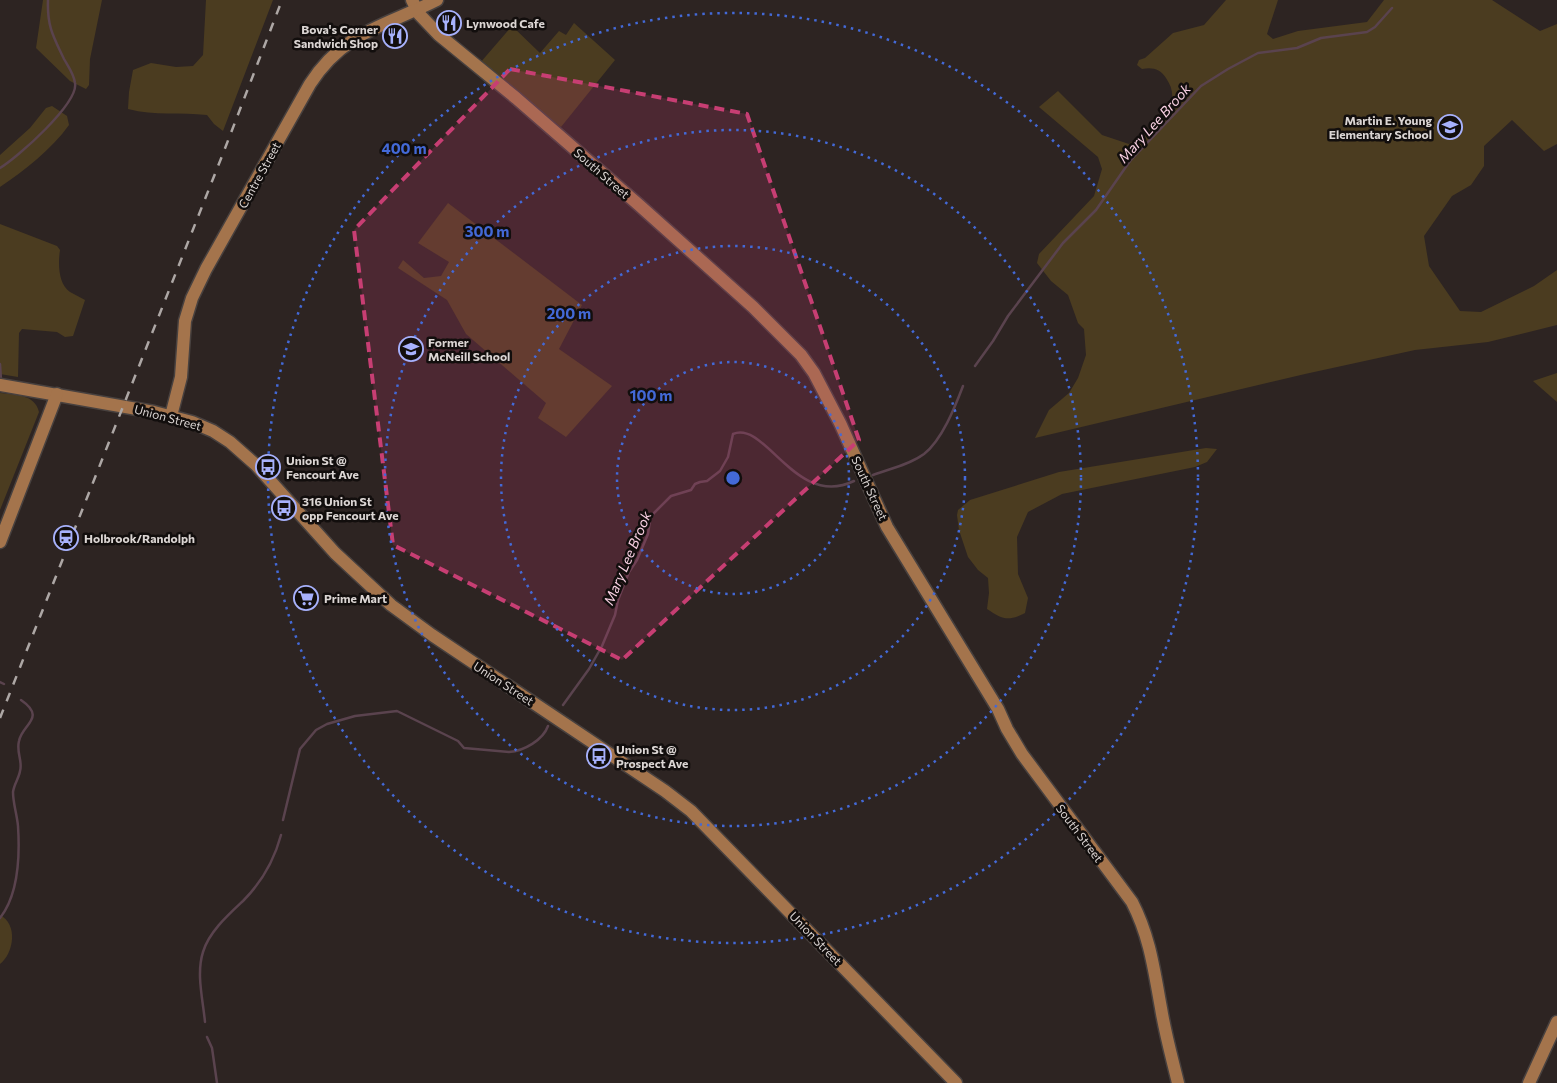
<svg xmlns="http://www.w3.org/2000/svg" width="1557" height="1083" font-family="Commissioner,sans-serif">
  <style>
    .green { fill: #4b3c20 }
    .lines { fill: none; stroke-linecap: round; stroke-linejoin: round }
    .stream { stroke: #5a434e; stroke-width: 2.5 }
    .major-casing { stroke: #48413f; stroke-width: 15 }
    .major { stroke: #a4744c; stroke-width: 12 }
    .rail { stroke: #ada7a5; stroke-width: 2.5; stroke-dasharray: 9 9; stroke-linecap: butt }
    .marked { fill: #c73e73; fill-opacity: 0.2; stroke: #c73e73; stroke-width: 4; stroke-dasharray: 10 6; stroke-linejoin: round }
    .ring { fill: none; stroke: #4369d7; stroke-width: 2.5; stroke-dasharray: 2.5 5 }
    .labels { text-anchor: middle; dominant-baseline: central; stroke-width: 5; stroke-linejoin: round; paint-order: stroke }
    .poi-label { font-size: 12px; font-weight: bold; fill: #dbd5d3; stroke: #120e0d; text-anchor: start }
    .street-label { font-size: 12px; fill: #dbd5d3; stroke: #120e0d }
    .water-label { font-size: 14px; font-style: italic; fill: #f9d0e3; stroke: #120e0d }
    .centre { fill: #4369d7; stroke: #120e0d; stroke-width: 2.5 }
    .ring-label { font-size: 15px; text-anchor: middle; font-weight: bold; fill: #4369d7; stroke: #120e0d; stroke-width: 5; stroke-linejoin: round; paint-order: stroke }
  </style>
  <rect width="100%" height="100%" fill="#2d2422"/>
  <g class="green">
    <polygon points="43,0 102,0 90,59 89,85 86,89 70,81 36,48"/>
    <path d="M206,0H273L223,131L214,124L207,115C181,112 155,116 128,109L129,92L133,70L151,63L176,67L193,66L203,55Z"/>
    <path d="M1226,0H1278L1267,34L1273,39L1298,31L1367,22L1384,0H1492L1540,31L1557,24V144L1544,151L1512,120L1484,146V166L1471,185L1452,196L1424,236L1429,266L1460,311L1481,312L1534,286L1557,270V325L1488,342L1415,350L1305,374L1035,438L1049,410L1069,393L1078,378L1086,355L1084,329L1078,323L1068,295L1051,281L1037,263L1039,254L1094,196L1102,169L1098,157L1039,107L1058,91L1102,135L1129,144C1150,129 1187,108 1166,78C1160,69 1153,67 1142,69L1137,65L1139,60L1145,58L1173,33L1204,25Z"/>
    <polygon points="574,23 615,60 561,127 480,63 512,26 540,53 559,31 566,35"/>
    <path d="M52,106L67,116L69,125C51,150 25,170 0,187V155L30,128L46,108Z"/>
    <polygon points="448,203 582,305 559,349 612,386 566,437 538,418 546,403 466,334 447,300 398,268 403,260 424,278 441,276 449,262 418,243"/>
    <path d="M0,224L57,246L60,250C58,263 58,284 70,292C75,295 80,297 85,300L73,336L65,337L57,332L22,329L19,333L18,377L0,374Z"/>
    <polygon points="1557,373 1557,402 1533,381"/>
    <path d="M0,393C15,395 35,394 39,412L0,510Z"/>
    <path d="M1206,448L1217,449L1207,462L1195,467L1062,494L1028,512L1017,537L1018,574L1028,598L1025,613C1008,622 1002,619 987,609L989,593L988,578L978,570L968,557L959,530L957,515L958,510L970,500L1059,472Z"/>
    <path d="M0,915C18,924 14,953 0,964Z"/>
  </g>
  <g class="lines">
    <g class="stream">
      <path d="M0,168C17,158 79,103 75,83C74,74 68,66 64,59C53,36 47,26 48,0"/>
      <polyline points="0,364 1,380"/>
      <polyline points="975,366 993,341 1008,316 1063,243 1096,210 1130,161 1201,86 1228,69 1258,53 1297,48 1321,38 1367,32 1375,27 1392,8"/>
      <path d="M873,475C889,469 909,465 924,454C942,440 955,407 963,386"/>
      <polyline points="0,682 4,684"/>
      <path d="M563,705L589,669L602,646L615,615L618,600L629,572L637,560L648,534L650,520L654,513L671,496L691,490L695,484L700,482L707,481L720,471L728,457L733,434C766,420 795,509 854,481"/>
      <path d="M283,820L300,749L316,730L327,724L355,716L397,711L458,741L464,748L509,752C524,751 543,740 548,726"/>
      <path d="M0,918C19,894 20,857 18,826C17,815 13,803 13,792C14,784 19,778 20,771C23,761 16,753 19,741C22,724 47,718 21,700"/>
      <path d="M205,1022C203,1000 196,974 203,952C209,932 228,915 243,901C262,882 274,861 281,835"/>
      <polyline points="207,1037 212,1048 217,1083"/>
    </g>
    <defs>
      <g id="major">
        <path d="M412,0L419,14L439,35L516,98L639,205L753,307L801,355L814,373L840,423L887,527L998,709L1007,729L1022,754L1132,902C1150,937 1154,970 1161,1008C1165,1033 1172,1058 1178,1083"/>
        <polyline points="0,385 154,412 192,422 213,431 230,442 256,465 335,553 391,605 432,635 665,791 691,811 956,1083"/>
        <path d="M171,416L181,377L185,321L192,298L206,269L310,84C344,31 386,26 437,0"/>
        <polyline points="0,542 57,394"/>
        <polyline points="1529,1083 1557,1022"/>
      </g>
    </defs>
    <use href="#major" class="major-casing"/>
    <use href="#major" class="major"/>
    <polyline class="rail" points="0,718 224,151 282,0"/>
  </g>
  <path class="marked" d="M510,69L747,114L859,440L622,660L393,545L354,230Z"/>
  <g class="ring">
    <circle cx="733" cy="478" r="116"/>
    <circle cx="733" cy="478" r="232"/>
    <circle cx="733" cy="478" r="348"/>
    <circle cx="733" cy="478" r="465"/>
  </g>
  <defs>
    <symbol id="restaurant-ring" viewBox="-11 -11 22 22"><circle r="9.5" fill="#120e0d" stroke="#a7b1fc" stroke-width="1.5"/><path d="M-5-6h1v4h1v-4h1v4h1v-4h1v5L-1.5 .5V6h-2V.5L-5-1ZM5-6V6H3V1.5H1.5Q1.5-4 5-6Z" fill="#a7b1fc"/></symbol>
    <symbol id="school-ring" viewBox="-11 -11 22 22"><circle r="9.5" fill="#120e0d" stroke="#a7b1fc" stroke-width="1.5"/><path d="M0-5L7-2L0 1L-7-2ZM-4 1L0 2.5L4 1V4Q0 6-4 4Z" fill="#a7b1fc"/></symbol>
    <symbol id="bus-ring" viewBox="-11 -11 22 22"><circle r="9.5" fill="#120e0d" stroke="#a7b1fc" stroke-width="1.5"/><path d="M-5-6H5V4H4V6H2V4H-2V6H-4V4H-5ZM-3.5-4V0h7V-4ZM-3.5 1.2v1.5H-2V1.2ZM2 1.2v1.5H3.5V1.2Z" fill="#a7b1fc"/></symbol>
    <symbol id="station-ring" viewBox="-11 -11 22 22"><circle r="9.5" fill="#120e0d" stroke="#a7b1fc" stroke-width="1.5"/><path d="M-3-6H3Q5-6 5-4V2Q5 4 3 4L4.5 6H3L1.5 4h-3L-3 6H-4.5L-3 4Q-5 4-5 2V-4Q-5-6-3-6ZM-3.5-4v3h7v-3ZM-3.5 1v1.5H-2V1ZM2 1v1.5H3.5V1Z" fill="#a7b1fc"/></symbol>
    <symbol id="supermarket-ring" viewBox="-11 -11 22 22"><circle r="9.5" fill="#120e0d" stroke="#a7b1fc" stroke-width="1.5"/><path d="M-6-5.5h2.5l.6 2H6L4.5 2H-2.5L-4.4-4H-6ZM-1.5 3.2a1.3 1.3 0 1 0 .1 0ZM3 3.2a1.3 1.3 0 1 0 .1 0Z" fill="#a7b1fc"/></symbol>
  </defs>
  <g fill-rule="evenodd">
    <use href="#restaurant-ring" x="435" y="9" width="28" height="28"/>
    <use href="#restaurant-ring" x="381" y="22" width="28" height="28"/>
    <use href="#school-ring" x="1436" y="113" width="28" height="28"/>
    <use href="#school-ring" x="397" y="335" width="28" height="28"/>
    <use href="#bus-ring" x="254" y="453" width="28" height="28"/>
    <use href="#bus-ring" x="270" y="494" width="28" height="28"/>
    <use href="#station-ring" x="52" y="524" width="28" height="28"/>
    <use href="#supermarket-ring" x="292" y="584" width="28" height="28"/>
    <use href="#bus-ring" x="585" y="742" width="28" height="28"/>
  </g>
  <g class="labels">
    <g class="poi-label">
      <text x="466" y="23">Lynwood Cafe</text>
      <text x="378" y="29" text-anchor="end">Bova's Corner<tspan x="378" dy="14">Sandwich Shop</tspan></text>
      <text x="1432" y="120" text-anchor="end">Martin E. Young<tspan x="1432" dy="14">Elementary School</tspan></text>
      <text x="428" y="342">Former<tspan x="428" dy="14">McNeill School</tspan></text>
      <text x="286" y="460">Union St @<tspan x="286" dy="14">Fencourt Ave</tspan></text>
      <text x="302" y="501">316 Union St<tspan x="302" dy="14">opp Fencourt Ave</tspan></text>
      <text x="84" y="538">Holbrook/Randolph</text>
      <text x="324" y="598">Prime Mart</text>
      <text x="616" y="749">Union St @<tspan x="616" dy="14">Prospect Ave</tspan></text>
    </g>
    <g class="street-label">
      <text transform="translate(602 173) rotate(41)">South Street</text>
      <text transform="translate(259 175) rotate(-61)">Centre Street</text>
      <text transform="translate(168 417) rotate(15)">Union Street</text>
      <text transform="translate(870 488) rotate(65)">South Street</text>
      <text transform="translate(504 683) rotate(33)">Union Street</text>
      <text transform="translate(1080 833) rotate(53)">South Street</text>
      <text transform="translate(816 938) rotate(46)">Union Street</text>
    </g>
    <g class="water-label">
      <text transform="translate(1154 123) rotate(-48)">Mary Lee Brook</text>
      <text transform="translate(627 558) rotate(-67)">Mary Lee Brook</text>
    </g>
  </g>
  <circle cx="733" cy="478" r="8" class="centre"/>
  <g class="ring-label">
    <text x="404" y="154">400 m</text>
    <text x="487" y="237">300 m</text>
    <text x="569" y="319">200 m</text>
    <text x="651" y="401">100 m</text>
  </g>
</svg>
